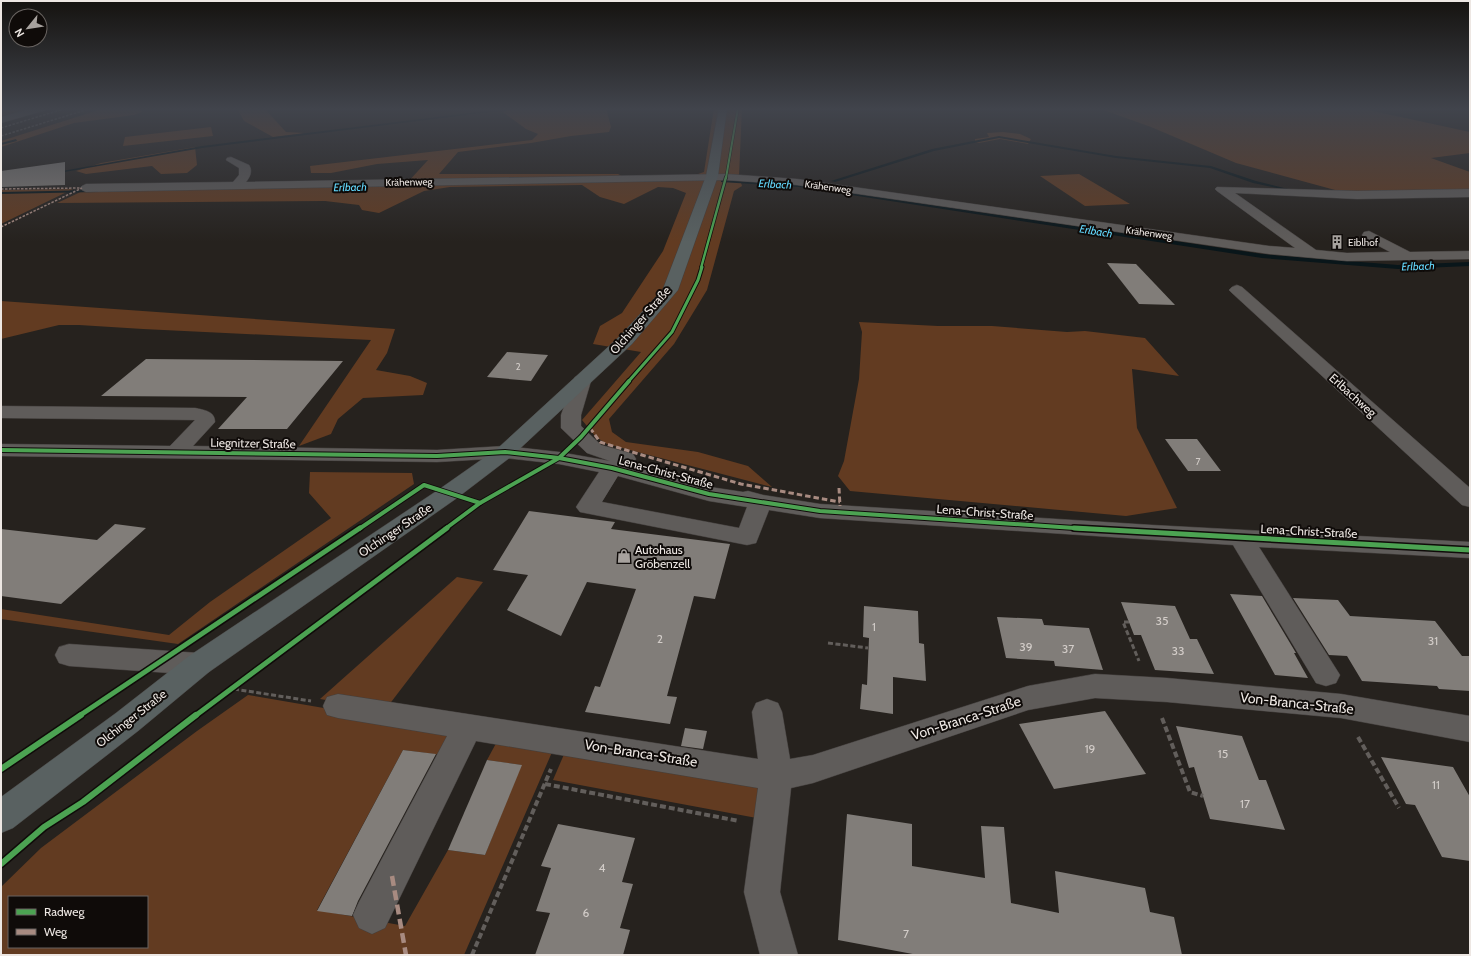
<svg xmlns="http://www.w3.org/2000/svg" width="1471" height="956" font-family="Cabin,sans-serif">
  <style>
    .green { fill: #623b21; fill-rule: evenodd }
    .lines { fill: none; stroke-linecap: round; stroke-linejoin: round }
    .stream { fill: #09161a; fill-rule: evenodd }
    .building { fill: #817d79 }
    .minor-casing { stroke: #433f3d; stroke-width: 1 }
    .major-casing { stroke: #433f3d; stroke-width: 1 }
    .path-far1 { stroke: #625e5b; stroke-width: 3; stroke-dasharray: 5 2.5; stroke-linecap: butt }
    .path { stroke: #625e5b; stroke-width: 4; stroke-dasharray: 6 3; stroke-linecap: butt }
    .minor { fill: #5f5c5a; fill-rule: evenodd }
    .major { fill: #596161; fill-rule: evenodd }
    .rail { stroke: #625e5b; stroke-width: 1.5; stroke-dasharray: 2.5 1.5; stroke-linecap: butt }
    .quiet-far2 { stroke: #a88b81; stroke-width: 1.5; stroke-dasharray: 2.5 1.5; stroke-linecap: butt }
    .quiet-far1 { stroke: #a88b81; stroke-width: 3; stroke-dasharray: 5.5 3; stroke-linecap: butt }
    .quiet { stroke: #a88b81; stroke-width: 4.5; stroke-dasharray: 10 4.5; stroke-linecap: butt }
    .cycleway-far5-casing { stroke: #0f0b09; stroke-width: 3 }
    .cycleway-far4-casing { stroke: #0f0b09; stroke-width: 4 }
    .cycleway-far3-casing { stroke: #0f0b09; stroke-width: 5 }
    .cycleway-far2-casing { stroke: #0f0b09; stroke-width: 6 }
    .cycleway-far1-casing { stroke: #0f0b09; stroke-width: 8 }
    .cycleway-casing { stroke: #0f0b09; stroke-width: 9 }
    .cycleway-far5 { stroke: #4ca352; stroke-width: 2 }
    .cycleway-far4 { stroke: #4ca352; stroke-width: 2.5 }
    .cycleway-far3 { stroke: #4ca352; stroke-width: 3 }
    .cycleway-far2 { stroke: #4ca352; stroke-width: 4 }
    .cycleway-far1 { stroke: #4ca352; stroke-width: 5 }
    .cycleway { stroke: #4ca352; stroke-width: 6 }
    .labels { text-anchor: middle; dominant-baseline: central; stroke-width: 4; stroke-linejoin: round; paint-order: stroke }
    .far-street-label { font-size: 10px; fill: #ede7e3; stroke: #0f0b09 }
    .far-poi-label { font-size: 10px; fill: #ede7e3; stroke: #0f0b09; text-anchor: start }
    .number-label { font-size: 10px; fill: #d2ccc8 }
    .far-water-label { font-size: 11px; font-style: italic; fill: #63d9fe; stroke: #0f0b09 }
    .street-label { font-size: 12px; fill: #ede7e3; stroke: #0f0b09 }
    .poi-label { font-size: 12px; fill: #ede7e3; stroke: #0f0b09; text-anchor: start }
    .near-number-label { font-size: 12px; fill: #d2ccc8 }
    .near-street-label { font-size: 14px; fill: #ede7e3; stroke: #0f0b09 }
  </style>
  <rect width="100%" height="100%" fill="#26221e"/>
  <g class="green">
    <polygon points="1,108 40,108 1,119"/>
    <polygon points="105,108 139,108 142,112 134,115 74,123 1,147 1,141"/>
    <polygon points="237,108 264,108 286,132 305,133 273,137 244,121"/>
    <polygon points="511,108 606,108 611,127 609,132 571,136 531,143 458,152 439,174 618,174 624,177 698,178 698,174 704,172 714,108 742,108 739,176 742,186 734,191 707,290 674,344 609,419 612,432 626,442 698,452 748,466 772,487 607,444 596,437 582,420 641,352 593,344 600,326 622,313 663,251 686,193 673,188 658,187 624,204 600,197 582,185 450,187 424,191 379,213 362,210 359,205 325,201 57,203 87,189 407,183 428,160 377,164 331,173 311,173 310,166 532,140 538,134 526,129 503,112"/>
    <polygon points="1098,108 1359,108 1470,132 1470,153 1431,158 1470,172 1470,190 1346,193 1236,163 1151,127"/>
    <polygon points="211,127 213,136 123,146 125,137"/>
    <polygon points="1003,132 1020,134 1031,139 1028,144 1000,139 979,143 975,142 975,139 989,137 987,133"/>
    <polygon points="195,147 197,165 187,173 161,174 152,166 86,174 76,171 101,163"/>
    <polygon points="1079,174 1130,204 1085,206 1040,176"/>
    <polygon points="73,189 1,224 1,190"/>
    <polygon points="1,301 395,329 387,353 376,370 410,376 427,383 423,395 363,398 338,419 331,434 299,446 371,340 143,329 79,325 59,325 1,339"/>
    <polygon points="859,322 938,326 992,326 1067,332 1085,331 1145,338 1179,376 1132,369 1137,428 1177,508 1126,516 850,491 838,476 844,461 859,379 862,332"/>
    <polygon points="310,472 412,473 414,484 178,644 1,619 1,609 169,635 210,602 331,518 309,493"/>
    <polygon points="457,577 483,582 385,710 320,699"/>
    <path d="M248,695L382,718L454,728L442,755L403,750L317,910L405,926L448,850L485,855L521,765L487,760L500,736L556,743L464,955H1V887L41,848L197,731ZM9,897H147V947H9Z"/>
    <polygon points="568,745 769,782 762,819 553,780"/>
  </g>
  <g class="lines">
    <g class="stream">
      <polygon points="510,108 521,108 202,148 53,174 51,173 202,146"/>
      <polygon points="999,136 1116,156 1211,166 1256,181 1288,189 1286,190 1253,183 1210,168 1116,158 999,138 934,151 835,182 831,181 932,149"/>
      <polygon points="16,139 17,141 1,145 1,143"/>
      <polygon points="723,180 799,185 1262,254 1398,265 1470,262 1470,266 1398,269 1262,258 799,187 721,182 721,181"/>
      <polygon points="98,190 98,192 96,192 1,194 1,192"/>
    </g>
  </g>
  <g class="building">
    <polygon points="65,162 65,185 1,187 1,171"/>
    <polygon points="1107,263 1136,264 1175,305 1139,304"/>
    <polygon points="507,352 548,355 531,381 487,377"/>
    <polygon points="146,359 343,361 287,429 218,429 247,397 101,396"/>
    <polygon points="1165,439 1197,439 1221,471 1188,471"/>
    <polygon points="529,511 615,522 611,529 730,544 715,599 694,596 667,696 677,697 670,724 585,712 595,686 600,687 636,589 587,582 561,636 507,610 528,575 493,570"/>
    <polygon points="115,524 146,528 61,604 1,596 1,529 97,540"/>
    <polygon points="1230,594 1262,596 1296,653 1294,653 1308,678 1275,675"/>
    <polygon points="1293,598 1338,600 1350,616 1435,621 1462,656 1470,656 1470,691 1439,689 1437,686 1362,681 1347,656 1329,655"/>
    <polygon points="1121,602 1175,606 1190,639 1197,639 1214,674 1155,670 1141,635 1134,635"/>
    <polygon points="864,606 918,611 919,643 924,644 926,681 893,677 893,714 860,709 862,684 867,685 869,638 863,637"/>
    <polygon points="997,617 1042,619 1044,625 1089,628 1103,670 1055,666 1054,661 1006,658"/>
    <polygon points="1105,711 1146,774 1054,789 1019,724"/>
    <polygon points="1176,726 1242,736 1259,780 1266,780 1285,830 1210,819 1194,767 1189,768"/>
    <polygon points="685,728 707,731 703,749 681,746"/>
    <polygon points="403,750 436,754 358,901 352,916 317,911"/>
    <polygon points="1381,757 1453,767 1470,797 1470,861 1442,857 1415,805 1406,804"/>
    <polygon points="487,760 522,765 485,855 448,850"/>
    <polygon points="847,814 912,824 912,866 985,878 981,826 1004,827 1011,903 1059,913 1055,871 1145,888 1150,912 1174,917 1182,955 918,955 838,940"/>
    <polygon points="558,824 635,838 622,882 633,884 620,928 630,930 623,955 535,955 550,913 536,911 551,868 541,866"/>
  </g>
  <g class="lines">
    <defs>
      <g id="minor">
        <polygon points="33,108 47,108 46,110 1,123 1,117"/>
        <path d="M231,157L249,165C253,171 250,177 246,182L726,174L797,179L1269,246L1295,248L1217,191L1215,189L1217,187L1357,191L1470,189V197L1357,199L1235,193L1316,250L1347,253L1390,252L1364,238L1362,235L1364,232L1369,231L1410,252L1470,251V259L1347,261L1269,254L797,185L726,180L86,192L82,190L80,188L82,186L86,184L233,182L239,175V168L226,160L227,158Z"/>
        <polygon points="1237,285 1242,287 1470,488 1470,507 1462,505 1232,293 1229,290 1232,287"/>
        <path d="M582,375L589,377L591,381L581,415V426L601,445L633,454L636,459L633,464L626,465L710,487L743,492L748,491L763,495L820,504L1152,525L1470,542V558L1259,547L1340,675L1336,683L1326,686L1316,683L1233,545L820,518L769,510L756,543L747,545L580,512L576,507L599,472L559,464L505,458L437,462L1,456V444L170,446L195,420L1,418V406L195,408C204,410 215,411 215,422L193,446L437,450L505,446L559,452L610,461L587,453L561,428V415L573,381L575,377ZM618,476L709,501L747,507L739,528L602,502Z"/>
        <polygon points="69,644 199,653 209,656 213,664 209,672 199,675 69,666 59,663 55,655 59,647"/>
        <polygon points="1095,674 1167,678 1341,694 1470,716 1470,742 1341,718 1167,702 1095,698 1028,710 813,783 791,788 780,892 798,955 760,955 744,892 758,788 476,741 385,928 372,934 359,928 353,915 359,902 447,736 338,718 327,715 323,706 327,697 338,694 758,759 752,712 756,703 767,699 778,703 782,712 790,759 813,755 1028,686"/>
      </g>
      <polygon id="major" points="719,108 727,108 718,176 678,290 632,344 512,456 457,498 209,672 138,731 13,828 1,833 1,797 116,713 189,656 441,488 498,448 620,336 663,289 706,176"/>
    </defs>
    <use href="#minor" class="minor-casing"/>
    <use href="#major" class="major-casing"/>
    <g class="path-far1">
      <polyline points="1129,622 1123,622 1139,661"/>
      <polyline points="828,643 868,648"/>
      <polyline points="234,689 311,701"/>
    </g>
    <g class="path">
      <polyline points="1162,718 1190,792 1203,796"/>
      <polyline points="1358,737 1399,808"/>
      <polyline points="545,784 739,821"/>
      <polyline points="472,955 551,769"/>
    </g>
    <use href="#minor" class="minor"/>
    <use href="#major" class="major"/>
    <g class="rail">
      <polyline points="1,128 67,108"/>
      <polyline points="1,136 92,108"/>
    </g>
    <g class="quiet-far2">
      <polyline points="1,189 80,188"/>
      <polyline points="1,227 82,188"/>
    </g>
    <g class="quiet-far1">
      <polyline points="590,428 600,442 642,455 741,484 840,502"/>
      <polyline points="839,488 840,506"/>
    </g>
    <polyline class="quiet" points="392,876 406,955"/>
    <defs>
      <polyline id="cycleway-far5" points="726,178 738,108"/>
      <polyline id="cycleway-far4" points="701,268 726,177"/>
      <polyline id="cycleway-far3" points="628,382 672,332 698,280 702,267"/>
      <g id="cycleway-far2">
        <polyline points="1,450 437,456 505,452 559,458 612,468 709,494 820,511 1089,529"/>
        <polyline points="359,529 424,485 480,503"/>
        <polyline points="445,529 480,503 559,458 581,437 629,381"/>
      </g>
      <g id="cycleway-far1">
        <polyline points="1074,528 1470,550"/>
        <polyline points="79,716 360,528"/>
        <polyline points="195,716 447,528"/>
      </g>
      <g id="cycleway">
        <polyline points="1,769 81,715"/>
        <polyline points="1,864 44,827 83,802 196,715"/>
      </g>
    </defs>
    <use href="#cycleway-far5" class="cycleway-far5-casing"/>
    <use href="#cycleway-far4" class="cycleway-far4-casing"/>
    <use href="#cycleway-far3" class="cycleway-far3-casing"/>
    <use href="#cycleway-far2" class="cycleway-far2-casing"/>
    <use href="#cycleway-far1" class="cycleway-far1-casing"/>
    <use href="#cycleway" class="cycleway-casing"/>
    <use href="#cycleway-far5" class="cycleway-far5"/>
    <use href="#cycleway-far4" class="cycleway-far4"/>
    <use href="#cycleway-far3" class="cycleway-far3"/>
    <use href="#cycleway-far2" class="cycleway-far2"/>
    <use href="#cycleway-far1" class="cycleway-far1"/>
    <use href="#cycleway" class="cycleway"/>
  </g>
  <linearGradient id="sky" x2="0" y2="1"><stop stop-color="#151310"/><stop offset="0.45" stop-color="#41444c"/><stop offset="1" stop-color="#41444c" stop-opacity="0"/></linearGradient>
  <rect width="1471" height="242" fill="url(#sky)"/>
  <defs>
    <symbol id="building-bare" viewBox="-9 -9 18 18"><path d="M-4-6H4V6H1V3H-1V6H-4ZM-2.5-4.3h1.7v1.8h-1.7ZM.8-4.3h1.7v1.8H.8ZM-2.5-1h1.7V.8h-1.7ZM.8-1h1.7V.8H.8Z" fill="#a7a29e" stroke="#0f0b09" stroke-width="2.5" paint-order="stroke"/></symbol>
    <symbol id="shop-bare" viewBox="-9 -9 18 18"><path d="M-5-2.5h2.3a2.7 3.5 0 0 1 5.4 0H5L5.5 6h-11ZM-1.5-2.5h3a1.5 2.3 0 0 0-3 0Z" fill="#a7a29e" stroke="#0f0b09" stroke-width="2.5" paint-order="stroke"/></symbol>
  </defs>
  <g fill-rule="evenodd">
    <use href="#building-bare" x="1327" y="232" width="20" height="20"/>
    <use href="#shop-bare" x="614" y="546" width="20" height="20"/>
  </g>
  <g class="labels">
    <g class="far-street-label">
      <text transform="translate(409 182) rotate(-1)">Krähenweg</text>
      <text transform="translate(828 187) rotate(8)">Krähenweg</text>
      <text transform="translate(1149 233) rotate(8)">Krähenweg</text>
    </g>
    <g class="far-poi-label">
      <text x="1348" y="242">Eiblhof</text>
    </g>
    <g class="number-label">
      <text x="518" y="366">2</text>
      <text x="1198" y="461">7</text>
    </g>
    <g class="far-water-label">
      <text transform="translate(775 184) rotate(3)">Erlbach</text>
      <text transform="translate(350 187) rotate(-1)">Erlbach</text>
      <text transform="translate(1096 231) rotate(9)">Erlbach</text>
      <text transform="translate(1418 266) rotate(-2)">Erlbach</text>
    </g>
    <g class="street-label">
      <text transform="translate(640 320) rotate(-49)">Olchinger Straße</text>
      <text transform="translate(1353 395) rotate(42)">Erlbachweg</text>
      <text transform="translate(253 443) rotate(1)">Liegnitzer Straße</text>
      <text transform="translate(666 472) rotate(15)">Lena-Christ-Straße</text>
      <text transform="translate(985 512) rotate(4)">Lena-Christ-Straße</text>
      <text transform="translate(395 530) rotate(-34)">Olchinger Straße</text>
      <text transform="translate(1309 531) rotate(3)">Lena-Christ-Straße</text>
      <text transform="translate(131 718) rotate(-38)">Olchinger Straße</text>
    </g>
    <g class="poi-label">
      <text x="635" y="549">Autohaus<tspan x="635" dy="14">Gröbenzell</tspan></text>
    </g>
    <g class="near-number-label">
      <text x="1162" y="620">35</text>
      <text x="874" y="626">1</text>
      <text x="660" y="638">2</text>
      <text x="1433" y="640">31</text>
      <text x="1026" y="646">39</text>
      <text x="1068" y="648">37</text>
      <text x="1178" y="650">33</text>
      <text x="1090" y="748">19</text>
      <text x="1223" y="753">15</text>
      <text x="1436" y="784">11</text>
      <text x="1245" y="803">17</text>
      <text x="602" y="867">4</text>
      <text x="586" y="912">6</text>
      <text x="906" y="933">7</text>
    </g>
    <g class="near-street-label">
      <text transform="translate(1297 703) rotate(6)">Von-Branca-Straße</text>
      <text transform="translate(966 718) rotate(-18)">Von-Branca-Straße</text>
      <text transform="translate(641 753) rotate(9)">Von-Branca-Straße</text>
    </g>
  </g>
  <rect width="1471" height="956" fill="none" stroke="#ede7e3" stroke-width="4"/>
  <rect x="8" y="896" width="140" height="52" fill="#0f0b09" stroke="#686360"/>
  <rect x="16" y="909" width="20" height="6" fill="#4ca352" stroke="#686360"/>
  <text x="44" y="916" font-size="12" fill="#ede7e3">Radweg</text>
  <rect x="16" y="929" width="20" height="6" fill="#a88b81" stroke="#686360"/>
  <text x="44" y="936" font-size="12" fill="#ede7e3">Weg</text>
  <g transform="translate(28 28) rotate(240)"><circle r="19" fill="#0f0b09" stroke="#686360"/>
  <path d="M0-3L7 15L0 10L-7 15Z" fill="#a7a29e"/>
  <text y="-6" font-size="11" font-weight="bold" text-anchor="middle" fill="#ede7e3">N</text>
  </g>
</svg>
